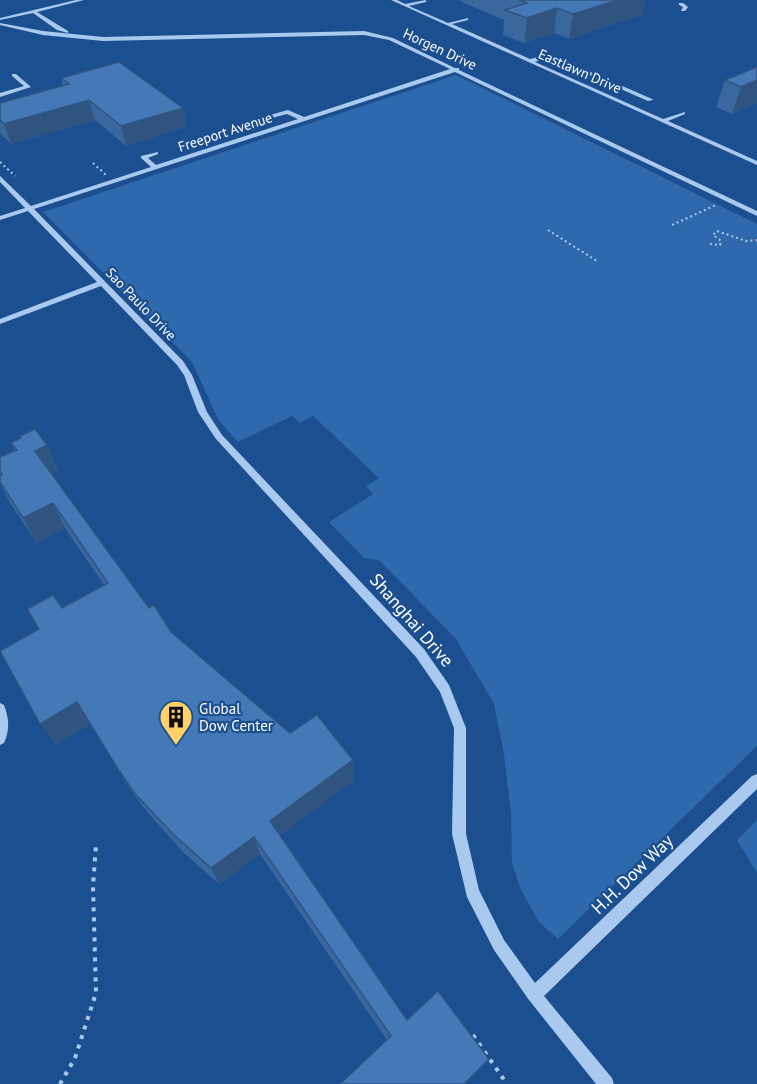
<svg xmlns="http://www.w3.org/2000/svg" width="757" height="1084" font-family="'PT Sans',sans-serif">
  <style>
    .green { fill: #2e69ad }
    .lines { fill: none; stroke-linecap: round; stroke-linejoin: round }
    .path-far1 { stroke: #a9c9ee; stroke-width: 2; stroke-dasharray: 2 3; stroke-linecap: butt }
    .path { stroke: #a9c9ee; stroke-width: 4; stroke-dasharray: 4 6; stroke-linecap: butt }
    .minor { fill: #a9c9ee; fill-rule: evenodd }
    .wall { fill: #3a679d }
    .shaded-wall { fill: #305480 }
    .building { fill: #4478b7; stroke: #305480; stroke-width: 1.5 }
    .labels { text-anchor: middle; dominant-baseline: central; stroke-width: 4.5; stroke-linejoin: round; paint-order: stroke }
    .far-street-label { font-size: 14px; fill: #fff; stroke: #1b4f8f }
    .poi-label { font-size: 15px; fill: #fff; stroke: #1b4f8f; text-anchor: start }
    .near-street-label { font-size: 18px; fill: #fff; stroke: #1b4f8f }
  </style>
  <rect width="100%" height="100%" fill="#1b4f8f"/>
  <g class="green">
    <polygon points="456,75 757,224 757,746 558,939 539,922 521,890 512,863 511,814 504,754 494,704 456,639 379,560 364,558 329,522 373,494 366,486 379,478 313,416 300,423 292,416 238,442 218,419 192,362 43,212"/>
    <polygon points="757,820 757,873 737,840"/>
  </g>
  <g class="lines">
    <g class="path-far1">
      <polyline points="0,162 15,176"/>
      <polyline points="93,163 106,175"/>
      <polyline points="672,225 716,205"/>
      <polyline points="548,230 597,261"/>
      <polyline points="710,244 720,245 721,241 713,235 717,231 746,241 757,240"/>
    </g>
    <g class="path">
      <polyline points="473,1035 507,1084"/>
      <polyline points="60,1084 75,1058 96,993 93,886 96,845"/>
    </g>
    <g class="minor">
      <polygon points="76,0 84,0 37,12 68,31 68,33 57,30 33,13 0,20 0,18"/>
      <polygon points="391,0 397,0 405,4 426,0 426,2 409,6 448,23 468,18 468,20 452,24 530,59 551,54 551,56 535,62 663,119 685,112 685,114 668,121 757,161 757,165"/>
      <polygon points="679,3 683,3 688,7 685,11 681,11 683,7 679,5"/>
      <polygon points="0,23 43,31 103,37 364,31 393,38 455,68 459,68 459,70 757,211 757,216 755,215 455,72 34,209 183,361 192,375 207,412 222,435 424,649 449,685 466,728 466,834 479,890 504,940 535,983 752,776 757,774 757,789 544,996 612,1078 614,1084 596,1084 529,1000 494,950 467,897 452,834 454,728 440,692 416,657 216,439 198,412 184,375 177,365 101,286 0,324 0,319 97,282 28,211 0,220 0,216 25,208 0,182 0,176 31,206 151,167 141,158 141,156 158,152 158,154 148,158 156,165 298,119 287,114 268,119 265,117 266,116 288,110 304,117 450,69 389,40 364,35 103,41 43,35 0,25"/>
      <polygon points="568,62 652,99 653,100 648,101 566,65"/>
      <polygon points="12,74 16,74 31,87 0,97 0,93 24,86 12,76"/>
      <path d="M0,703L4,705C9,718 10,730 4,743L0,745Z"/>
    </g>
  </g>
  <g class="wall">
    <polygon points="460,0 645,0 642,15 569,39 554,33 524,43 503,35 504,20 460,1"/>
    <polygon points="757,67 757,103 732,114 716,107 725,80"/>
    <polygon points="61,78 183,108 186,127 126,146 95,120 11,144 0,133 0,103 63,86"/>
    <polygon points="11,443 47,445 58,471 52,474 149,608 171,632 290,733 354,780 280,835 407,1020 489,1059 465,1084 340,1084 387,1040 260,854 219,884 184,853 148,813 130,789 90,724 55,745 39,629 62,608 104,585 65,528 37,543 10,503 0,483 0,457 15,450"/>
  </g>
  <g class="shaded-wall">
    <polygon points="618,0 645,0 642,15 569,39 573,14"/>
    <polygon points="557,8 554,33 524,43 527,18"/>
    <polygon points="757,80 757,103 732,114 741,87"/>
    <polygon points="89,100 95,120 11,144 4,124"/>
    <polygon points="183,108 186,127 126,146 121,126"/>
    <polygon points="47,445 58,471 47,476 35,451"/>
    <polygon points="53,503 65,528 37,543 23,518"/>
    <polygon points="77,702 90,724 55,745 40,724"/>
    <polygon points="353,760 354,780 275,839 270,821"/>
    <polygon points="254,837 260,854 219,884 211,868"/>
  </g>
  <g class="building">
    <polygon points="519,0 618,0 573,14 557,8 527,18 505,10 527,3"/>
    <polygon points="119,62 183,108 121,126 89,100 4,124 0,120 0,103 69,84 61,78"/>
    <polygon points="757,67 757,80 741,87 725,80"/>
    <polygon points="35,429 47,445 35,451 149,608 154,605 171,632 290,733 317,715 353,760 270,821 407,1020 438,991 489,1059 464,1084 340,1084 391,1036 254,837 211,868 174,835 136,795 118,769 77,702 40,724 0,651 39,629 27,609 53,595 62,608 108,583 53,503 23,518 0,482 0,476 2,475 0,471 0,457 17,450 11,443 21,438 20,436"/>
  </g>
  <defs>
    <symbol id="building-pin" viewBox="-11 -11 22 30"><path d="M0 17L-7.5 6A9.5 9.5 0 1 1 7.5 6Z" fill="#ffd166" stroke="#1b4f8f"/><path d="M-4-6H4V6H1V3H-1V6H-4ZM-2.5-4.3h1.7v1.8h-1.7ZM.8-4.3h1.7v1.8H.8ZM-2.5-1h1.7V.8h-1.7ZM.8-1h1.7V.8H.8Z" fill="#111"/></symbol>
  </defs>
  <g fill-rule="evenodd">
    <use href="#building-pin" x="157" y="698" width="38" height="52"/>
  </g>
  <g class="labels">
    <g class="far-street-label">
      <text transform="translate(440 49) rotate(25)">Horgen Drive</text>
      <text transform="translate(580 71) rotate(24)">Eastlawn Drive</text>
      <text transform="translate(225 132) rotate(-18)">Freeport Avenue</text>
      <text transform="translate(141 304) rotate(46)">Sao Paulo Drive</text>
    </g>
    <g class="poi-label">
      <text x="199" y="708">Global<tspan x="199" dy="17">Dow Center</tspan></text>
    </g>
    <g class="near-street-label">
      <text transform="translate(412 620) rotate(49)">Shanghai Drive</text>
      <text transform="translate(632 874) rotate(-44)">H.H. Dow Way</text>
    </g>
  </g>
</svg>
